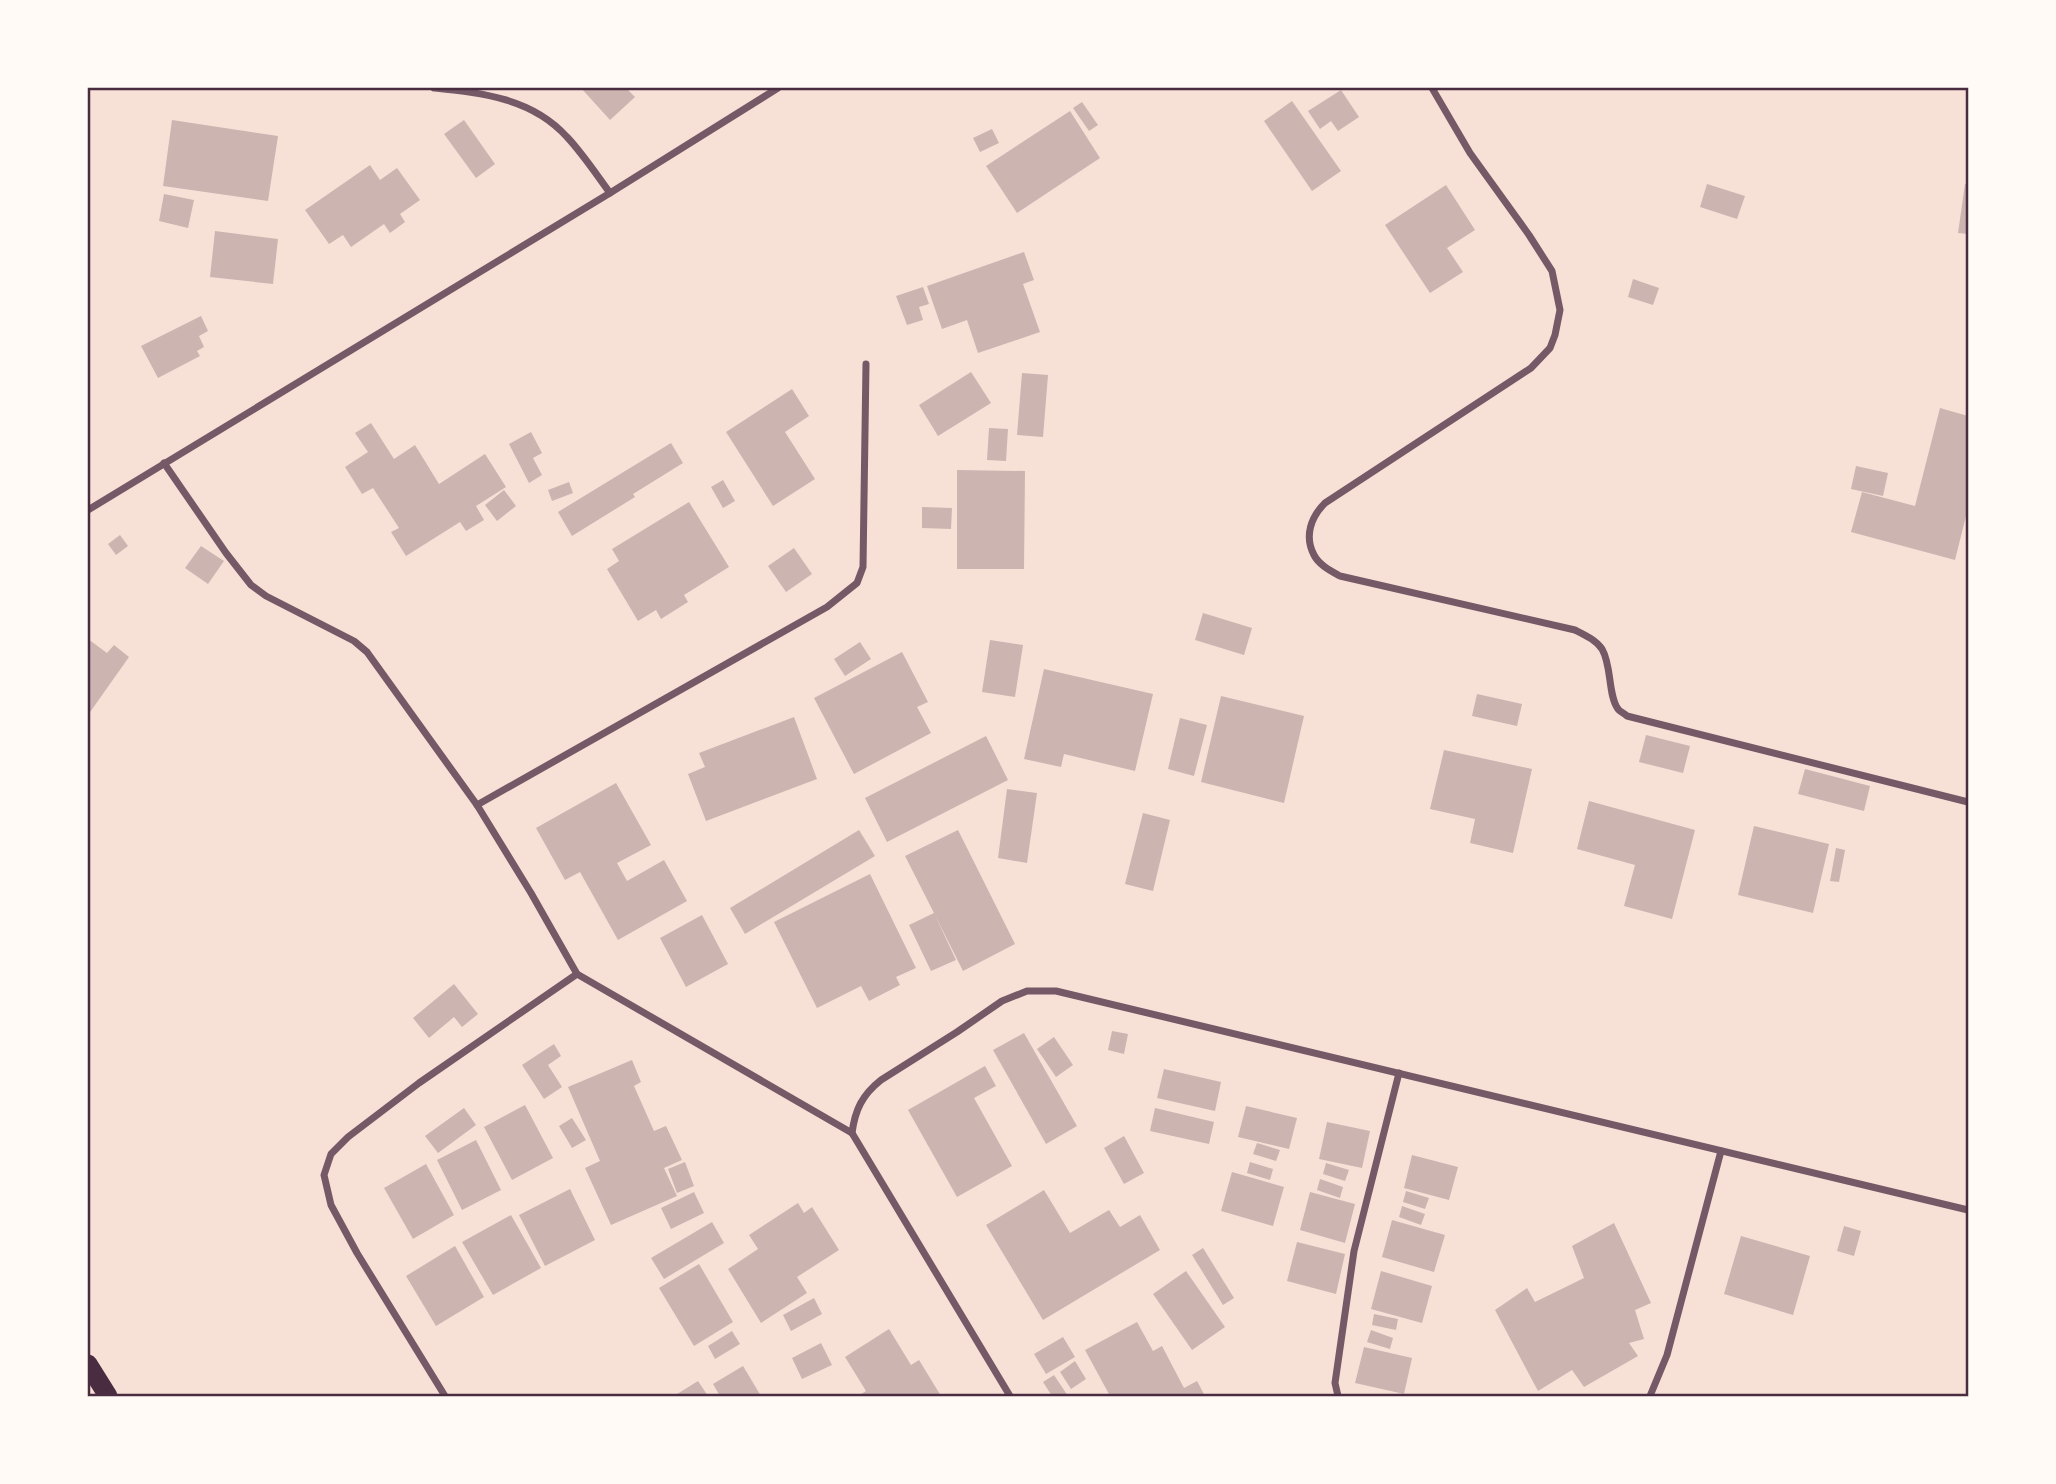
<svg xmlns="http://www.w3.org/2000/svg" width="2056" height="1484" font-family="Inter,sans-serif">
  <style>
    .building { fill: #ccb4b1 }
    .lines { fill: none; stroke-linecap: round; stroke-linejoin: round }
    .minor { stroke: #755966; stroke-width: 7 }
    .trunk { stroke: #4a2c40; stroke-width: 19 }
    .neatline { fill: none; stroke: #4a2c40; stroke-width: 2.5 }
  </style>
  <rect width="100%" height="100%" fill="#f7e1d7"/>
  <g class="building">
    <polygon points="581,88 626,88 635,97 610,120"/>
    <polygon points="1341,90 1359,117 1338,131 1331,121 1320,129 1308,111"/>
    <polygon points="1292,101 1341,171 1312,191 1264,121"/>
    <polygon points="1082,102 1098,125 1089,131 1073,108"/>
    <polygon points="1070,111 1100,158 1017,213 986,166"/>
    <polygon points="172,120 278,136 268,201 163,186"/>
    <polygon points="464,120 495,164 476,178 444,134"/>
    <polygon points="992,129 999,143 980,152 973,138"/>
    <polygon points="370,165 380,180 397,168 420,200 400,214 405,222 390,233 384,224 351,247 343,235 329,244 305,210"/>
    <polygon points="1707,184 1745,196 1737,219 1700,207"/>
    <polygon points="1965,184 1968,184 1968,234 1958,233"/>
    <polygon points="1446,185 1475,230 1447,248 1463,272 1430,293 1385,225"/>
    <polygon points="164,194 194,200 188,228 159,221"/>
    <polygon points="215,231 278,239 273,284 210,277"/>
    <polygon points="1024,252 1034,280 1023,284 1040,332 978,353 967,320 942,329 927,286"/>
    <polygon points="1633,279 1659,288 1653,305 1628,297"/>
    <polygon points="923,287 929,304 919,307 923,320 907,325 896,296"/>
    <polygon points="201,316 208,331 199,336 204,347 197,351 200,356 158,378 141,346"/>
    <polygon points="971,372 991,403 938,436 919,405"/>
    <polygon points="1022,373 1048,375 1043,437 1017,435"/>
    <polygon points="792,389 809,416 785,432 815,479 773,506 726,432"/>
    <polygon points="1940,408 1968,416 1968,481 1967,488 1968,488 1968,508 1955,560 1851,532 1862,492 1915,506"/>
    <polygon points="371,423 394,459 415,445 439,484 485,454 506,487 476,506 484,520 466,531 460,522 406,556 391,532 399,528 373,488 362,494 345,467 368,452 355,433"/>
    <polygon points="989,428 1008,429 1006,461 987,460"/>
    <polygon points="531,432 542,453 533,458 542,475 529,483 509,444"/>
    <polygon points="671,443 683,463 633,494 635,497 572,536 558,512"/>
    <polygon points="1856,466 1888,473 1883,496 1851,489"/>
    <polygon points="957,470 1025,471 1024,569 957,569"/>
    <polygon points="723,480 735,501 723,508 711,487"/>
    <polygon points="569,482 573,493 552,501 548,490"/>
    <polygon points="504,490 516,506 497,521 485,505"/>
    <polygon points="689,502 729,567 684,595 688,602 661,619 656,610 638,621 607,569 619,561 612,549"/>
    <polygon points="922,507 952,508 951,529 922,528"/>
    <polygon points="120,535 128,546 116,555 108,544"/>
    <polygon points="201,546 224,561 208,584 185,568"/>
    <polygon points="794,548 812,574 786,592 768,566"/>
    <polygon points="1203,613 1252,628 1244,655 1195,640"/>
    <polygon points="88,639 107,653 114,645 129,657 88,715"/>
    <polygon points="990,640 1023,645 1015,697 982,692"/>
    <polygon points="860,642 871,659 845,676 834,659"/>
    <polygon points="902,652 928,702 917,707 931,733 854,774 814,698"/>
    <polygon points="1044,669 1153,694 1135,771 1064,754 1061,767 1024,759"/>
    <polygon points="1477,694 1522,704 1517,726 1472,716"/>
    <polygon points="1221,696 1304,716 1284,803 1201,782"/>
    <polygon points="794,717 817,779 706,821 688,774 705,767 699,753"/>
    <polygon points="1180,718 1207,725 1194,776 1168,769"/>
    <polygon points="1646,735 1690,746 1683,773 1639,762"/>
    <polygon points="986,736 1008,780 887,842 865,798"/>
    <polygon points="1444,750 1532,769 1513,853 1470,843 1475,819 1430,809"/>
    <polygon points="1805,769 1870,786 1864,811 1798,794"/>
    <polygon points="616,783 651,845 617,863 627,881 664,860 687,901 618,940 580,872 565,880 536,828"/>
    <polygon points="1007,789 1037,793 1027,863 998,858"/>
    <polygon points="1589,801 1695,830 1672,919 1624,906 1635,865 1577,849"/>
    <polygon points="1143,813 1170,820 1153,891 1125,884"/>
    <polygon points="1754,826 1829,844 1813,913 1738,895"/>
    <polygon points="859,830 875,856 745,934 730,908"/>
    <polygon points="958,830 1015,944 963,971 935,915 956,960 931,971 909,925 934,913 905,856"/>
    <polygon points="1836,848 1845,850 1839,882 1830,881"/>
    <polygon points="870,874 916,968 896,977 900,985 869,1001 861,986 817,1008 774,922"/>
    <polygon points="702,915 728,964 686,987 660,938"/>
    <polygon points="454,984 478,1014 462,1027 454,1017 429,1038 413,1018"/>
    <polygon points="1112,1031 1128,1034 1124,1054 1108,1050"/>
    <polygon points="1024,1033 1077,1126 1046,1144 993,1050"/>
    <polygon points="1054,1037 1073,1065 1056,1077 1037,1049"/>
    <polygon points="554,1044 561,1056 548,1065 562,1087 544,1099 522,1065"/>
    <polygon points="632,1060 641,1082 634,1086 654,1131 666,1126 682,1160 664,1168 677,1196 611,1225 585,1168 600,1161 568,1087"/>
    <polygon points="985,1066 996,1086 974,1098 1012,1166 957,1197 908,1110"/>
    <polygon points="1164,1069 1221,1082 1215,1111 1157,1098"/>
    <polygon points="525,1105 553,1158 512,1180 484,1127"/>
    <polygon points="1246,1106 1297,1118 1289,1149 1238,1137"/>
    <polygon points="464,1108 476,1125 438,1153 425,1136"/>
    <polygon points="1155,1108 1214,1122 1209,1144 1150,1131"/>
    <polygon points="572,1118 586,1140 572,1148 559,1126"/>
    <polygon points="1327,1122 1370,1131 1362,1168 1319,1159"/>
    <polygon points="1124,1136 1144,1173 1124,1184 1104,1148"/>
    <polygon points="476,1140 501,1190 462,1210 437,1160"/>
    <polygon points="1257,1143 1280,1150 1276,1161 1253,1154"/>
    <polygon points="1412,1155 1458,1167 1449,1200 1404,1188"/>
    <polygon points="685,1162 694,1186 677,1193 668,1169"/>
    <polygon points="1250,1162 1273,1169 1270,1180 1247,1173"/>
    <polygon points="1326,1163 1349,1170 1345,1181 1323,1174"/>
    <polygon points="426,1164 454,1215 413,1239 384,1188"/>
    <polygon points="1232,1172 1284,1187 1273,1226 1221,1211"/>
    <polygon points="1320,1179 1343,1187 1340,1198 1317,1190"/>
    <polygon points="570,1189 595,1240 545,1266 519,1215"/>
    <polygon points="1044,1190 1070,1233 1109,1210 1120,1227 1140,1215 1160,1250 1043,1320 986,1225"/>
    <polygon points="1406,1191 1429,1198 1425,1209 1403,1202"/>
    <polygon points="694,1192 704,1213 671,1229 661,1208"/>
    <polygon points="1310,1192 1355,1204 1345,1243 1300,1230"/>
    <polygon points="798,1203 804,1213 812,1207 839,1250 797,1277 807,1293 761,1323 728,1269 758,1249 749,1235"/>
    <polygon points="1402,1206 1425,1214 1421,1225 1399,1217"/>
    <polygon points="511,1215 541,1268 493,1295 462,1242"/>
    <polygon points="1392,1220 1445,1235 1434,1272 1382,1257"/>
    <polygon points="712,1222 724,1243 664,1279 651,1258"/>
    <polygon points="1614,1223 1651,1303 1635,1310 1644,1339 1629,1343 1638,1356 1584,1387 1572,1370 1538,1391 1495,1310 1527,1288 1535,1302 1584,1278 1572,1246"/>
    <polygon points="1844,1226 1861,1231 1854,1256 1837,1251"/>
    <polygon points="1741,1236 1810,1256 1793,1315 1724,1294"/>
    <polygon points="1297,1242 1345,1254 1336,1294 1287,1281"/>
    <polygon points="455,1246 484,1297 436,1326 406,1276"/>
    <polygon points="1203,1248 1234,1298 1223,1305 1192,1255"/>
    <polygon points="699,1264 733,1322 694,1346 659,1288"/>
    <polygon points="1186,1271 1225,1327 1192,1350 1153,1294"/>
    <polygon points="1381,1271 1432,1286 1422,1323 1371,1309"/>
    <polygon points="814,1298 822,1314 791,1331 783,1315"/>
    <polygon points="1374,1314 1398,1319 1396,1330 1372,1325"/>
    <polygon points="1137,1322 1153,1351 1162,1346 1184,1388 1197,1381 1205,1396 1110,1396 1085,1350"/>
    <polygon points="889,1329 911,1365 919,1360 941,1396 858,1396 866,1391 845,1357"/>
    <polygon points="1371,1330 1393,1338 1390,1349 1367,1342"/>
    <polygon points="732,1331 740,1344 715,1359 708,1346"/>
    <polygon points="1063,1337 1075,1357 1046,1374 1034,1354"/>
    <polygon points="821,1343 832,1365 802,1379 792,1358"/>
    <polygon points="1364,1347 1412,1358 1404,1394 1355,1383"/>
    <polygon points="1075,1361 1086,1379 1071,1389 1060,1372"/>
    <polygon points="743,1366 761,1396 720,1396 713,1384"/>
    <polygon points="1054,1375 1068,1396 1052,1396 1043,1382"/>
    <polygon points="698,1381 708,1396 674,1396"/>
  </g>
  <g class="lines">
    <g class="minor">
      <path d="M434,88C482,93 532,98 567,137C583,154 596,174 610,193"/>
      <path d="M1432,88L1470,153L1529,235L1552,271L1560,310L1555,335L1550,348L1531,368L1325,503C1311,517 1304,536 1314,555C1319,565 1331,571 1340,576L1575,630C1585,635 1596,640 1602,649C1612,666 1608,696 1618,709C1620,712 1624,713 1627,716L1968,802"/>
      <polyline points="164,463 226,553 251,585 266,596 354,641 367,652 477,805 531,893 577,974 852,1133 1010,1396"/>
      <polyline points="88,510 610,193 778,88"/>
      <polyline points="477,805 827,607 857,583 863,567 866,364"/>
      <path d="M852,1133C855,1110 862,1095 881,1080L957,1032L1002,1001L1027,991H1056L1968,1210"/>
      <polyline points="445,1396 357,1253 331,1205 324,1175 331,1154 348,1137 419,1083 577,974"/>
      <polyline points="1338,1396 1335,1383 1354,1251 1399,1073"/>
      <polyline points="1650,1396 1667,1355 1721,1151"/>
    </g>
    <polyline class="trunk" points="88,1364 108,1396"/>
  </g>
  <rect width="2056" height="1484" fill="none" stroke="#fffaf5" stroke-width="178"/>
  <rect x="89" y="89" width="1878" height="1306" class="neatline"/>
</svg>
